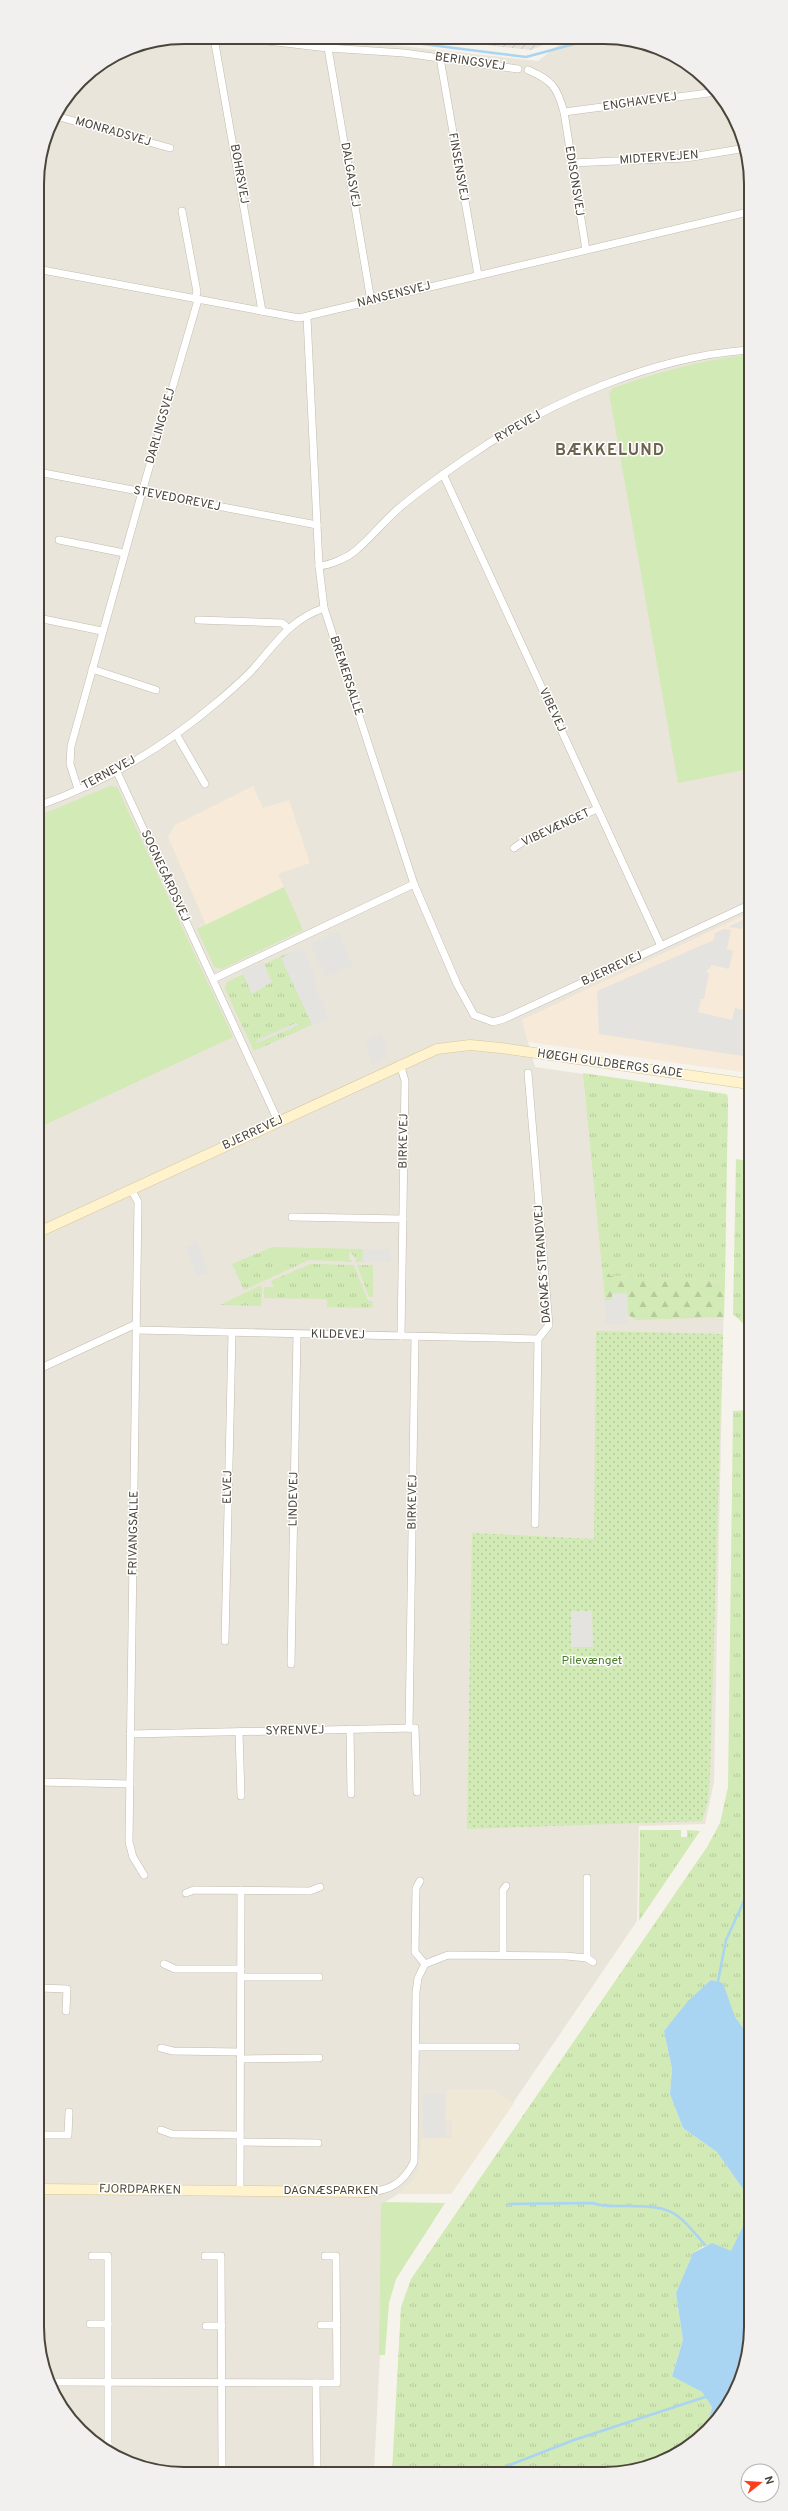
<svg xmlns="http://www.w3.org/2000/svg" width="788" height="2511" font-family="Overpass,sans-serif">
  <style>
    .residential { fill: #eae5da }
    .commercial { fill: #f7ead8 }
    .industrial { fill: url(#industrial-furrows) }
    .education { fill: #efe8d6 }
    .grass { fill: url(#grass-tufts) }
    .forest { fill: url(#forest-firs) }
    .park { fill: #d2eab5 }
    .garden { fill: url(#garden-dots) }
    .parking { fill: #e5e3e0 }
    .water { fill: #a9d4f2 }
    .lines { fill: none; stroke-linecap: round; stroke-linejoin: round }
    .stream { stroke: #a9d4f2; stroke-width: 2.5 }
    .street-casing { stroke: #c2bbae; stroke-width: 8 }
    .secondary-casing { stroke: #d6c79b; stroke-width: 11 }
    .street { stroke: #fff; stroke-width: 7 }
    .secondary { stroke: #fff3cd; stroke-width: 10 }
    .labels { text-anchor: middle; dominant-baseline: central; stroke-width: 3; stroke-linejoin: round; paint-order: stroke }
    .street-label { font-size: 12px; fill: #4b4439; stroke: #fff }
    .park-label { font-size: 12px; fill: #4a7f2a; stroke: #fff }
    .district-label { font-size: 16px; font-weight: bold; letter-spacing: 1px; fill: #6e6250; stroke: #fff }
    .rim { fill: none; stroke: #4b4439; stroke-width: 2 }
  </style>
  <defs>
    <pattern id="industrial-furrows" width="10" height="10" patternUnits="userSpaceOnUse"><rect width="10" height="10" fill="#e6e2dd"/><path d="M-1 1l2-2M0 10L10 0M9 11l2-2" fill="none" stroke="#c7c3be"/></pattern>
    <pattern id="grass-tufts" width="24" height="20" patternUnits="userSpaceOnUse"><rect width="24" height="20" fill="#d2eab5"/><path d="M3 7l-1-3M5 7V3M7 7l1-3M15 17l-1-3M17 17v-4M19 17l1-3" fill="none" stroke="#b6ca9c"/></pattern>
    <pattern id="forest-firs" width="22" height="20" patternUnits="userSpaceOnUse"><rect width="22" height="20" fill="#d2eab5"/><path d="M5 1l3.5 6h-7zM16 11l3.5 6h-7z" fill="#b6ca9c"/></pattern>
    <pattern id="garden-dots" width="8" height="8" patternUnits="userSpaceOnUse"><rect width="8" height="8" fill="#d2eab5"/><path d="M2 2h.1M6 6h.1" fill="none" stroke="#b6ca9c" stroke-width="1.8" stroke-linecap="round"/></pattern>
  </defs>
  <rect width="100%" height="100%" fill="#f6f3ec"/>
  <polygon class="residential" points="184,37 328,38 538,61 561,43 572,39 633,40 677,57 708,80 736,119 748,156 749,914 522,1020 535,1067 728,1095 714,1782 705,1824 639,1826 637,1921 451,2194 398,2194 381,2205 381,2336 374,2471 156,2471 111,2454 80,2431 52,2392 40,2355 37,175 48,128 80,80 128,48"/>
  <g class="commercial">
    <polygon points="253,786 263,808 289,800 310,863 278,874 284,887 206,925 168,837 175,825"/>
    <polygon points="749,913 749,1073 528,1042 522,1020"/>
  </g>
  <polygon class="industrial" points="430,39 559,39 531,50"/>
  <polygon class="education" points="493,2089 514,2103 451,2194 398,2194 412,2181 418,2169 422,2138 452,2138 452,2120 446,2120 447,2090"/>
  <g class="grass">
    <polygon points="288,953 311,1002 325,1019 254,1051 225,989 227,982"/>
    <polygon points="583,1073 726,1094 728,1099 725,1281 611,1276 602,1267"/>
    <polygon points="736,1159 749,1161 750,1366 746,1359 746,1326 733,1314"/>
    <polygon points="272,1247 363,1249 363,1261 368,1262 356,1262 355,1260 357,1259 349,1251 349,1259 353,1262 309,1260 244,1290 232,1264"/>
    <polygon points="310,1264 354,1265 368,1301 373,1301 372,1308 327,1307 327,1299 264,1298 264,1287 274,1287 271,1281"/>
    <polygon points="357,1265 373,1265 373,1297 369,1297"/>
    <polygon points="259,1286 262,1287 261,1306 220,1305"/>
    <polygon points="750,1410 750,2037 735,2017 723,1984 711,1980 664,2031 672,2069 670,2094 683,2128 717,2152 743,2189 746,2220 731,2252 705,2245 693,2253 676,2293 683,2340 672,2375 702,2392 712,2407 706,2431 677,2454 632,2471 392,2471 401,2307 411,2279 707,1847 720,1823 728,1787 733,1411"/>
    <polygon points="640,1830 681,1830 681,1837 687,1837 687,1830 700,1831 639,1921"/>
  </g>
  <polygon class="forest" points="602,1267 611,1276 725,1281 724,1317 637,1320 628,1315 627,1294 612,1294 612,1300 605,1300"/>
  <g class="park">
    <path d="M748,355L749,769L678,783L609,393L613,388C657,373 702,359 748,355Z"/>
    <polygon points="110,786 117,787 233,1037 38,1128 38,816"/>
    <polygon points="284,887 303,930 222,969 214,967 197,929"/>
    <rect x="273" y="1253" width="21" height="11"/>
    <polygon points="385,2202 445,2203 396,2279 389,2303 385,2355 379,2355 381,2204"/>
  </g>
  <polygon class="garden" points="596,1331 723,1334 710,1776 708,1801 702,1821 467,1829 472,1533 594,1539"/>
  <g class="parking">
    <polygon points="749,917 749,922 743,925 742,929 728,927"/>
    <polygon points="724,929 731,930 727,949 733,951 729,969 711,965 710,969 707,969 707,973 709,974 704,999 701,999 698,1012 732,1020 735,1008 749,1011 749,1057 599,1034 597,991 714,940 715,933"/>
    <polygon points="337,931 353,965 326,978 310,944"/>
    <polygon points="302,948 316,978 315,987 329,1018 312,1025 281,958"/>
    <polygon points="263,962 272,982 252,994 242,972"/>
    <polygon points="296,1023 299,1025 257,1043 257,1040"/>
    <polygon points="381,1034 388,1050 385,1052 387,1057 372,1065 365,1042"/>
    <polygon points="197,1242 209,1272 197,1277 185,1247"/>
    <polygon points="363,1249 391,1249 391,1262 362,1261"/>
    <polygon points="627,1293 628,1324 605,1324 605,1300 612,1300 612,1294"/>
    <polygon points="571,1611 592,1611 593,1647 571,1647"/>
    <polygon points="423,2093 445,2094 445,2138 423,2138"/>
  </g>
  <path class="water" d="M711,1980L723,1983L735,2017L750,2037L751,2336C743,2370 735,2407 706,2431L712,2407L702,2392L672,2376L683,2340L676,2293L693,2253L712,2243L731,2251L746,2220L743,2189L717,2152L683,2128L670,2094L672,2069L664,2031L688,2001Z"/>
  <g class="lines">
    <g class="stream">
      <polyline points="375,38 526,57 589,40"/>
      <polyline points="718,1981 726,1940 750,1888"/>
      <path d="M508,2204L593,2203C603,2207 612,2206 623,2206C671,2206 674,2208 705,2245"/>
      <polyline points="494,2471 574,2440 705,2397"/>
    </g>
    <defs>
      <g id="street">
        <polyline points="232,37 328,48 404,53 518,69"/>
        <polyline points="214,38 262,311"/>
        <polyline points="328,48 371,301"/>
        <polyline points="440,58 478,275"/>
        <path d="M528,70C552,80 557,87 564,112L586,250"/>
        <polyline points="564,112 716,92"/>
        <polyline points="56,116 170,148"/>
        <polyline points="571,163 686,158 746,148"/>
        <polyline points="182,211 197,292 195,299"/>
        <polyline points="37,269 299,318 748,212"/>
        <polyline points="307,317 319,566 324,608 414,884 457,984 474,1015 493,1022 504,1019 749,905"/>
        <polyline points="38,472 317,525"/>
        <polyline points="443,474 661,946"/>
        <polyline points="59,540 124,553"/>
        <path d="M319,566C330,565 347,558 355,551C370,539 383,522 398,509C421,489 446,472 471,455C550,401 653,357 748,350"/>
        <polyline points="38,618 102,631"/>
        <polyline points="198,620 282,623 288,628"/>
        <polyline points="92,669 156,690"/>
        <polyline points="176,734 205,784"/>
        <polyline points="117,772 278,1121"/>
        <polyline points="78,789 70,764 71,746 142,492 198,300"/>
        <path d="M38,806C103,783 163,748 216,703C229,692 243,680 254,668C277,642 290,620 324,608"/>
        <polyline points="514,848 524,841 597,809"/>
        <polyline points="213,979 414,884"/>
        <polyline points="400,1064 405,1081 401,1336"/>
        <polyline points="528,1073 549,1325 538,1339 535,1524"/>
        <polyline points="131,1189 138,1202 129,1842 133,1857 144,1875"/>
        <polyline points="292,1217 403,1219"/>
        <polyline points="137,1330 538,1339"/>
        <polyline points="39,1369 136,1324"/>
        <polyline points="225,1641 232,1333"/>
        <polyline points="291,1664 297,1334"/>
        <polyline points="409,1728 415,1337"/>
        <polyline points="350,1729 351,1794"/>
        <polyline points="239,1732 241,1796"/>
        <polyline points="130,1734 415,1728 417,1792"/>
        <polyline points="39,1782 130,1784"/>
        <polyline points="420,1881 416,1888 415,1952 425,1964"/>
        <polyline points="186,1893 194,1890 310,1891 320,1887"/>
        <polyline points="503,1955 503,1890 506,1886"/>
        <polyline points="587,1958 587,1878"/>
        <polyline points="164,1964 175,1969 241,1969"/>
        <polyline points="241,1977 319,1977"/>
        <polyline points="39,1988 67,1989 66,2011"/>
        <polyline points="416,2047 516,2047"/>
        <polyline points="161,2048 173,2051 240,2052"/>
        <polyline points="240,2059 319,2058"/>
        <polyline points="161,2130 172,2134 240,2135"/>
        <polyline points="40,2135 68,2135 69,2112"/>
        <polyline points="240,2142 318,2143"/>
        <polyline points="240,2191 241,1890"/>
        <path d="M367,2192C390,2191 403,2183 414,2162L416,1992L418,1978L425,1964L448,1955L566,1956L587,1958L593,1962"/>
        <polyline points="92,2256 108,2256 108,2452"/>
        <polyline points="205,2256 221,2256 222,2471"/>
        <polyline points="90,2324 108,2324"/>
        <polyline points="321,2325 337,2325"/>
        <polyline points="206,2326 222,2326"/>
        <polyline points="49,2382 337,2383 336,2256 325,2256"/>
        <polyline points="316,2383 317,2471"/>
        <polyline points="97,2444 108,2444"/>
      </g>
      <g id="secondary">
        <polyline points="39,1232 437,1049 470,1045 501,1048 749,1084"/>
        <polyline points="40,2189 367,2192"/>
      </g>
    </defs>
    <use href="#street" class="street-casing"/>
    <use href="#secondary" class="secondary-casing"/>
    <use href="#street" class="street"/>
    <use href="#secondary" class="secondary"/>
  </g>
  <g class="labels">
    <g class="street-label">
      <text transform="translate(470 62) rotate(8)">BERINGSVEJ</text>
      <text transform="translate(640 102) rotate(-8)">ENGHAVEVEJ</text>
      <text transform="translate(113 132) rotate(16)">MONRADSVEJ</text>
      <text transform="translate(659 158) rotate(-4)">MIDTERVEJEN</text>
      <text transform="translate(458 167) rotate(80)">FINSENSVEJ</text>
      <text transform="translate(239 174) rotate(80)">BOHRSVEJ</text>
      <text transform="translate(350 175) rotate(80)">DALGASVEJ</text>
      <text transform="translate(574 181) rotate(81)">EDISONSVEJ</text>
      <text transform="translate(394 295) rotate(-14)">NANSENSVEJ</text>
      <text transform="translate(161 426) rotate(-74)">DARLINGSVEJ</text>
      <text transform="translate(518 427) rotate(-30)">RYPEVEJ</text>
      <text transform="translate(177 499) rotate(11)">STEVEDOREVEJ</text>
      <text transform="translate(346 676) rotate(72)">BREMERSALLE</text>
      <text transform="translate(552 710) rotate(65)">VIBEVEJ</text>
      <text transform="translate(109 773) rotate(-28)">TERNEVEJ</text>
      <text transform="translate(556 828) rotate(-25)">VIBEVÆNGET</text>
      <text transform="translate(165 876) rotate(65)">SOGNEGÅRDSVEJ</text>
      <text transform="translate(612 969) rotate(-25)">BJERREVEJ</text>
      <text transform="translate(610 1064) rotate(8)">HØEGH GULDBERGS GADE</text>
      <text transform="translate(253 1133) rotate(-25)">BJERREVEJ</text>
      <text transform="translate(404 1141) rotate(-89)">BIRKEVEJ</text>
      <text transform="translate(543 1264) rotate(-94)">DAGNÆS STRANDVEJ</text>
      <text transform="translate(338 1335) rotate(1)">KILDEVEJ</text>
      <text transform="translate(228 1487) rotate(-89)">ELVEJ</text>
      <text transform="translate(294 1499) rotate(-89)">LINDEVEJ</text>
      <text transform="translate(413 1502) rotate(-89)">BIRKEVEJ</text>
      <text transform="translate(134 1533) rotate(-89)">FRIVANGSALLE</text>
      <text transform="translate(295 1731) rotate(-1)">SYRENVEJ</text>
      <text transform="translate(140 2190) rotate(1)">FJORDPARKEN</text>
      <text x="331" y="2191">DAGNÆSPARKEN</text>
    </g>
    <g class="park-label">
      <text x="592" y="1661">Pilevænget</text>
    </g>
    <g class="district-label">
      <text x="610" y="451">BÆKKELUND</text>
    </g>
  </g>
  <path d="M0 0H788V2511H0ZM184 44H604A140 140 0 0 1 744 184V2327A140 140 0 0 1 604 2467H184A140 140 0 0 1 44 2327V184A140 140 0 0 1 184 44Z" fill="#f1f0ef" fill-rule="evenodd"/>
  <path class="rim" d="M184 44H604A140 140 0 0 1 744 184V2327A140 140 0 0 1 604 2467H184A140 140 0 0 1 44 2327V184A140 140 0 0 1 184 44Z"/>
  <g transform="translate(760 2483) rotate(73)"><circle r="19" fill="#ffffff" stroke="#b7b4b0"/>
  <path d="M0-3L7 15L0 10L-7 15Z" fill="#fc3f1d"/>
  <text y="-6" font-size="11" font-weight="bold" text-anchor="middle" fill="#4b4439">N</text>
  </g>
</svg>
